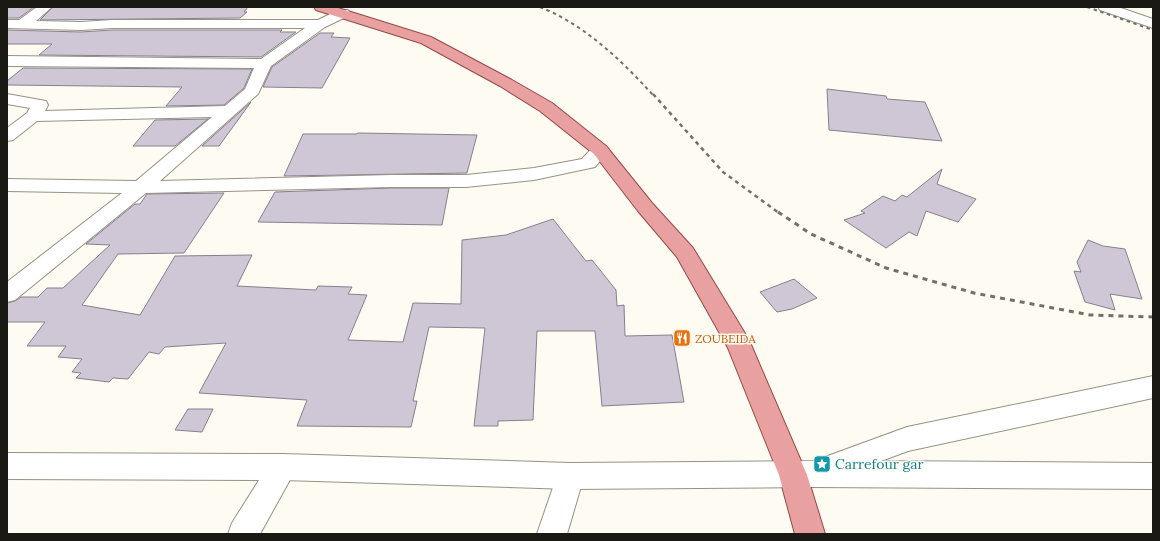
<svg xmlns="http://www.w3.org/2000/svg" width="1160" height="541" font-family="Lora,serif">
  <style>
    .building { fill: #cfc7d5; stroke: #86808c }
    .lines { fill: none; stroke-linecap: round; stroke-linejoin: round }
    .minor-casing { stroke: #969285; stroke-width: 2 }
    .tertiary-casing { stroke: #969285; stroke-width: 2 }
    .primary-casing { stroke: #964946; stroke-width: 2 }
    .minor { fill: #fff; fill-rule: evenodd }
    .tertiary { fill: #fff; fill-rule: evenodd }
    .primary { fill: #e8a1a0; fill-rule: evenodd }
    .rail-far2 { stroke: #72706a; stroke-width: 2; stroke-dasharray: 3.5 3.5; stroke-linecap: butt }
    .rail-far1 { stroke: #72706a; stroke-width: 2.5; stroke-dasharray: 4 4; stroke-linecap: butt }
    .rail { stroke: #72706a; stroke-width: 3; stroke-dasharray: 5 5; stroke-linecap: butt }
    .labels { text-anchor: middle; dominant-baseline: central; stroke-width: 3; stroke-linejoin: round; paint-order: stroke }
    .food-label { font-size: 12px; fill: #c56008; stroke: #fefbf3; text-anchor: start }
    .near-culture-label { font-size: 14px; fill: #0d838f; stroke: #fefbf3; text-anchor: start }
  </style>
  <rect width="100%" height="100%" fill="#fefbf3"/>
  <g class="building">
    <polygon points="7,7 34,7 19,18 7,18"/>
    <polygon points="53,7 248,7 244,12 247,12 240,18 40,20"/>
    <polygon points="7,30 81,32 112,30 282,30 280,32 296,32 261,57 39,55 52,44 7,44"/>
    <polygon points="320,33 334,33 331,37 350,38 322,88 263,87 272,67"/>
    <polygon points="23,68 252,69 244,88 224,105 166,106 182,87 7,85 7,81"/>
    <polygon points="827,89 886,96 887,99 925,102 942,141 829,130"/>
    <polygon points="251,102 219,146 202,146"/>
    <polygon points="208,119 175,146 133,146 155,120"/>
    <polygon points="358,133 477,135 467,173 284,176 303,134 356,134"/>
    <polygon points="942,169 937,184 976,199 958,222 926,211 917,236 909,232 886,248 844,220 865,213 861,211 883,196 895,201 902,195 907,197"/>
    <polygon points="391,188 449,188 442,225 258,222 275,192"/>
    <polygon points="224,193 184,253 118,254 82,305 140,315 175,256 252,255 237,286 316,290 318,286 352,287 348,294 367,295 348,340 403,342 413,303 461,304 462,240 506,235 553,219 586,261 592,260 616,290 617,306 624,305 625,336 672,335 684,402 602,406 595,331 537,331 533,420 498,421 498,426 474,426 485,328 429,327 413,401 417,401 411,427 297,426 307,400 199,393 226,343 165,347 159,354 149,352 128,379 113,378 109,382 76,378 81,373 72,372 82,359 58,357 66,346 27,346 45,322 7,322 7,303 15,301 21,297 38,297 47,288 63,288 110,245 86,244 135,204 140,204 147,194"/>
    <polygon points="1088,240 1103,246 1125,249 1142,299 1110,294 1115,310 1085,302 1074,271 1081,272 1077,262"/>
    <polygon points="794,279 817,298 792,309 777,312 760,292"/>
    <polygon points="188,409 213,409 202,432 175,430"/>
  </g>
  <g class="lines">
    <defs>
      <g id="minor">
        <polygon points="37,7 52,7 36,21 81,22 112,20 318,20 338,10 348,10 350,13 348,16 325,27 271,66 258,94 160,181 391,175 466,175 534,168 582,159 594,146 600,145 606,146 609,150 595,167 534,180 466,187 391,187 146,193 15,300 7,302 7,282 122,193 7,191 7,179 136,181 212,117 37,121 13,140 7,141 7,128 27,113 30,108 7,104 7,94 46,101 48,105 45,111 225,106 245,89 254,68 7,66 7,56 261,59 305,28 112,28 81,30 7,28 7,20 19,20"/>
        <polygon points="283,454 293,458 297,467 260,534 228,534 232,523 273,458"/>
        <polygon points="570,463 580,467 584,476 567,534 537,534 560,467"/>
      </g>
      <g id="tertiary">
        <polygon points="1098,7 1118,7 1153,19 1153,28 1100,10"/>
        <polygon points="1153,376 1153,398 908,451 881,461 1153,463 1153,489 812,487 570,489 283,480 7,479 7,453 283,454 570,463 814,461 907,427"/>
      </g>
      <polygon id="primary" points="314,7 335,7 431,37 512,80 552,103 606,146 652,203 693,248 749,340 807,475 825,534 795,534 779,475 728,348 677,257 638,211 594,154 540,111 500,86 421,43 316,10"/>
    </defs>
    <use href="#minor" class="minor-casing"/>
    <use href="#tertiary" class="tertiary-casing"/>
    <use href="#primary" class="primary-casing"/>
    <use href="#minor" class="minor"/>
    <use href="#tertiary" class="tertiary"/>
    <use href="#primary" class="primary"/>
    <g class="rail-far2">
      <path d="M540,7C585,25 621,60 653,95"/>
      <polyline points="1087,7 1153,30"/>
    </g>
    <polyline class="rail-far1" points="653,94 723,172 779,213"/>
    <polyline class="rail" points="778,212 811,234 886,268 974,293 1090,315 1153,317"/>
  </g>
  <defs>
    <symbol id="restaurant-square" viewBox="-11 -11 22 22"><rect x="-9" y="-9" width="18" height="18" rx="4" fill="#e8710a" stroke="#fefbf3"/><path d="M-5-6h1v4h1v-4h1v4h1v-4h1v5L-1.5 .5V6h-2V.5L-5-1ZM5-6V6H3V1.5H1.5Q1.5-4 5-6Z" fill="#fff"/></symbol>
    <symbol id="sight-square" viewBox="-11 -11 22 22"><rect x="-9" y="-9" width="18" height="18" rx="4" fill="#0f9aa8" stroke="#fefbf3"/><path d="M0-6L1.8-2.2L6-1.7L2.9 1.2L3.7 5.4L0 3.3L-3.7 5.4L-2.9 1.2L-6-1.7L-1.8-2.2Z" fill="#fff"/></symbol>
  </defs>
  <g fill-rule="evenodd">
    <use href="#restaurant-square" x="672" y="328" width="20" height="20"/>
    <use href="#sight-square" x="812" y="454" width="20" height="20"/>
  </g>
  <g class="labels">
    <g class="food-label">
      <text x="695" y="338">ZOUBEIDA</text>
    </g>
    <g class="near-culture-label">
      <text x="835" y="464">Carrefour gar</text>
    </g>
  </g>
  <rect width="1160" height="541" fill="none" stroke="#1b1914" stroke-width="16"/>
</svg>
